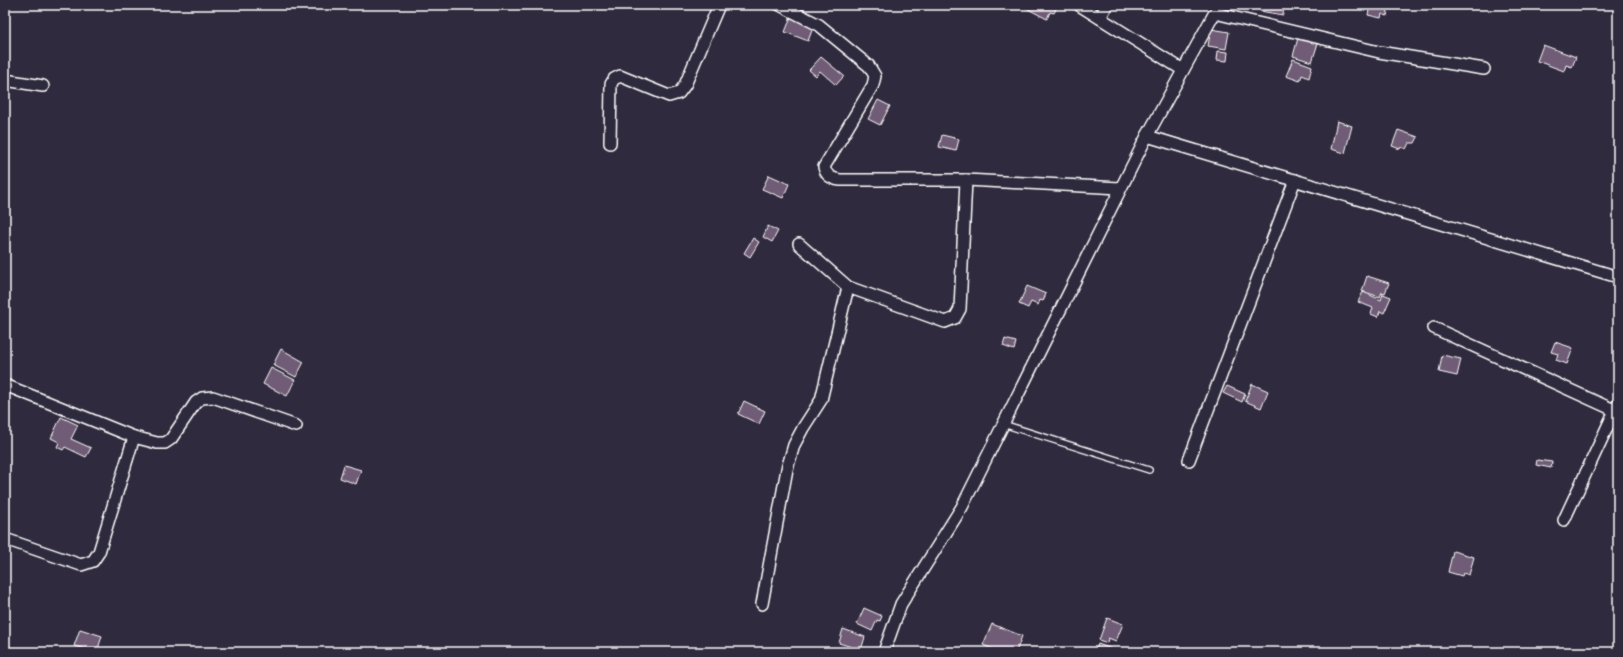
<svg xmlns="http://www.w3.org/2000/svg" width="1623" height="657" font-family="'Gochi Hand',sans-serif">
  <style>
    .building { fill: #6f5c76; stroke: #fff }
    .lines { fill: none; stroke-linecap: round; stroke-linejoin: round }
    .service-casing { stroke: #fff; stroke-width: 8 }
    .minor-casing { stroke: #fff; stroke-width: 14 }
    .service { stroke: #2f2a3d; stroke-width: 5.5 }
    .minor { stroke: #2f2a3d; stroke-width: 11 }
  </style>
  <rect width="100%" height="100%" fill="#2f2a3d"/>
  <filter id="ink" filterUnits="userSpaceOnUse"><feTurbulence type="fractalNoise" baseFrequency=".025" numOctaves="2"/><feDisplacementMap in="SourceGraphic" scale="8" xChannelSelector="R" yChannelSelector="G"/><feConvolveMatrix kernelMatrix="1 2 1 2 8 2 1 2 1" color-interpolation-filters="sRGB"/></filter>
  <g filter="url(#ink)">
    <g class="building">
      <polygon points="1027,5 1058,5 1054,13 1050,12 1047,19 1026,8"/>
      <polygon points="1261,5 1284,5 1283,15 1260,11"/>
      <polygon points="1295,5 1318,5 1317,8 1311,7 1311,9 1302,9 1295,8"/>
      <polygon points="1370,5 1389,5 1387,16 1382,14 1381,18 1368,15"/>
      <polygon points="791,17 814,25 808,41 785,32"/>
      <polygon points="1211,29 1229,32 1226,49 1208,46"/>
      <polygon points="1298,38 1318,43 1312,62 1293,56"/>
      <polygon points="1543,45 1576,57 1572,67 1566,65 1564,71 1537,61"/>
      <polygon points="1218,51 1228,52 1227,61 1217,60"/>
      <polygon points="821,57 844,76 836,85 820,71 816,76 809,70"/>
      <polygon points="1293,59 1312,66 1309,78 1302,75 1300,81 1286,76"/>
      <polygon points="878,100 890,106 880,125 868,119"/>
      <polygon points="1337,121 1352,126 1345,153 1331,149"/>
      <polygon points="1398,130 1418,137 1415,143 1409,143 1406,149 1401,147 1400,149 1392,146"/>
      <polygon points="942,135 959,139 956,151 939,147"/>
      <polygon points="769,175 789,184 783,198 762,189"/>
      <polygon points="768,226 778,231 772,242 763,237"/>
      <polygon points="753,238 759,242 750,257 744,253"/>
      <polygon points="1367,276 1389,283 1385,293 1382,292 1380,297 1362,291"/>
      <polygon points="1027,286 1046,294 1043,301 1040,300 1038,305 1031,302 1028,308 1019,304"/>
      <polygon points="1363,292 1381,300 1383,294 1391,297 1384,313 1380,311 1378,317 1371,314 1373,308 1358,302"/>
      <polygon points="1005,339 1016,342 1014,350 1003,346"/>
      <polygon points="1555,342 1573,348 1567,364 1556,360 1558,354 1551,352"/>
      <polygon points="281,349 304,362 296,377 273,365"/>
      <polygon points="1442,355 1461,359 1457,376 1439,372"/>
      <polygon points="271,368 295,380 287,396 263,384"/>
      <polygon points="1252,384 1268,391 1261,408 1245,401"/>
      <polygon points="1227,386 1245,394 1242,402 1223,393"/>
      <polygon points="744,401 765,411 759,424 738,414"/>
      <polygon points="61,417 78,425 71,439 91,448 86,457 65,447 63,450 57,447 59,442 51,438"/>
      <polygon points="1537,460 1552,462 1551,468 1536,465"/>
      <polygon points="344,465 361,470 356,484 340,478"/>
      <polygon points="1453,551 1474,557 1469,575 1463,573 1462,576 1448,572"/>
      <polygon points="864,608 882,616 880,621 877,620 872,631 857,624"/>
      <polygon points="1107,618 1123,624 1116,641 1108,638 1107,643 1099,640"/>
      <polygon points="992,624 1022,636 1016,652 1000,652 983,645"/>
      <polygon points="80,629 102,636 97,652 74,646"/>
      <polygon points="843,629 865,637 861,650 839,643"/>
      <polygon points="1098,644 1117,651 1095,652"/>
      <polygon points="841,647 856,652 839,652"/>
    </g>
    <g class="lines">
      <defs>
        <polyline id="service" points="1003,424 1149,470"/>
        <g id="minor">
          <path d="M780,5L819,25L869,66L875,76L873,85L824,167C826,176 832,179 840,180H966L1120,188"/>
          <polyline points="1079,5 1183,70"/>
          <polyline points="1215,13 1379,52 1484,69"/>
          <polyline points="1100,18 1107,5"/>
          <polyline points="5,80 43,86"/>
          <polyline points="1147,136 1618,277"/>
          <polyline points="610,143 611,84 614,79 620,76 669,96 679,93 685,85 719,5"/>
          <polyline points="799,244 848,287 945,322 955,318 960,309 966,180"/>
          <polyline points="1434,328 1614,410"/>
          <polyline points="5,385 134,437 157,443 165,443 171,439 196,402 202,398 213,397 296,426"/>
          <polyline points="1189,460 1295,180"/>
          <polyline points="1564,520 1618,404"/>
          <polyline points="8,540 81,565 93,561 99,552 134,437"/>
          <polyline points="762,604 787,469 794,445 803,428 821,400 848,287"/>
          <polyline points="884,652 901,604 962,507 1147,136 1219,5"/>
        </g>
      </defs>
      <use href="#service" class="service-casing"/>
      <use href="#minor" class="minor-casing"/>
      <use href="#service" class="service"/>
      <use href="#minor" class="minor"/>
    </g>
  </g>
  <rect width="1623" height="657" fill="none" stroke="#2f2a3d" stroke-width="20"/>
  <rect x="10" y="10" width="1603" height="637" fill="none" stroke="#fff" stroke-width="1.5" filter="url(#ink)"/>
</svg>
